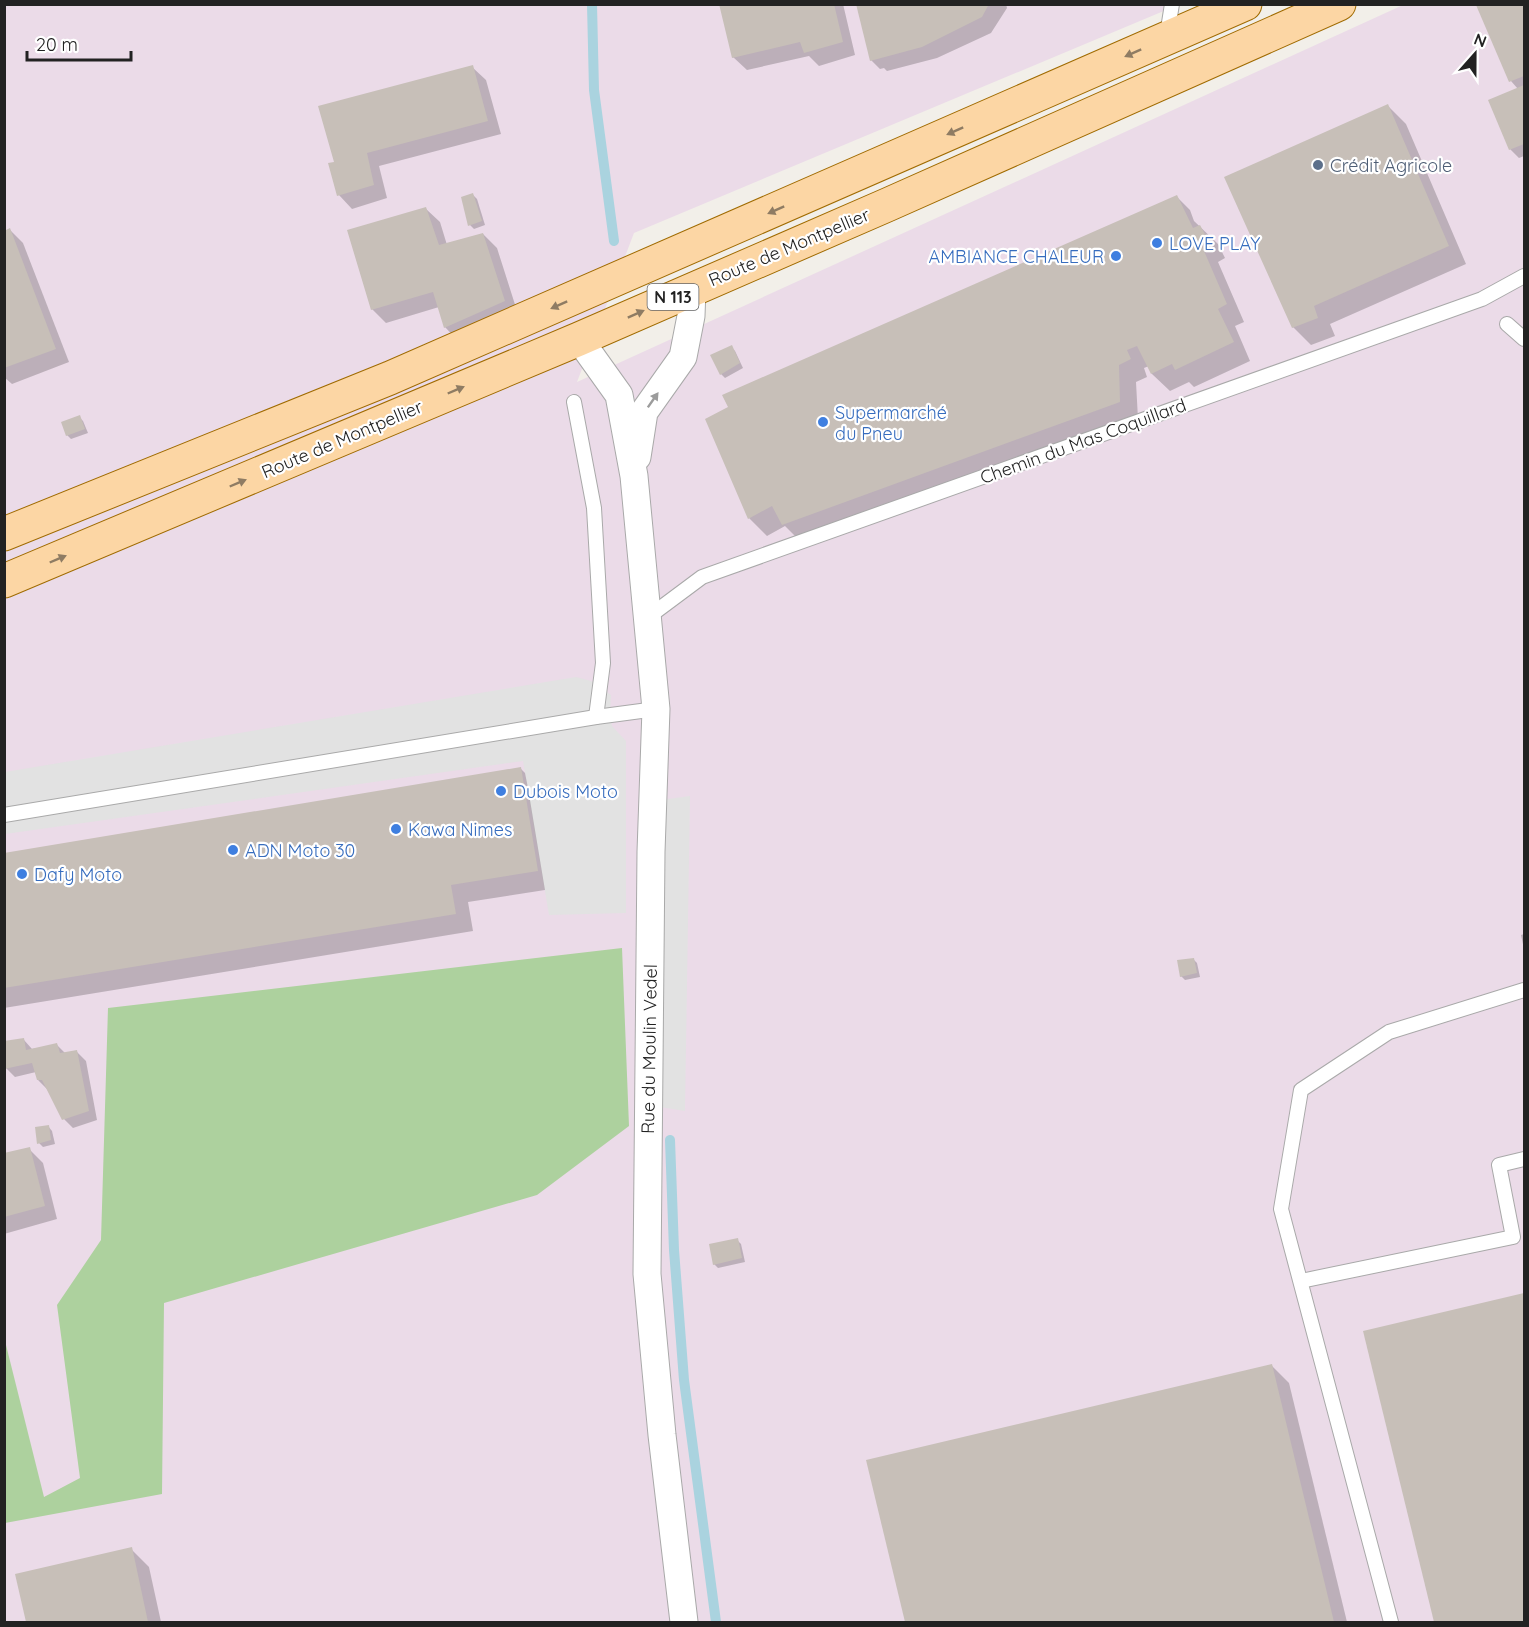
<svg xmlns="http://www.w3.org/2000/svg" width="1529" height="1627" font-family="Quicksand,sans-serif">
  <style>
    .industrial { fill: #ebdbe8 }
    .forest { fill: #add19e }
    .parking { fill: #e2e2e2 }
    .shadow { fill: #0003 }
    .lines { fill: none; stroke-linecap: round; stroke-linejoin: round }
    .stream { stroke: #aad3df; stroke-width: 10 }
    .building { fill: #c7bfb8 }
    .lane-casing { stroke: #a9a9a9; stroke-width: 16 }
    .street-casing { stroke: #a9a9a9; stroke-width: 29 }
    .primary-casing { stroke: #a06b00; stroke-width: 35 }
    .lane { stroke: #fff; stroke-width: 14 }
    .street { stroke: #fff; stroke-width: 27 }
    .primary { stroke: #fcd6a4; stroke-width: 33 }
    .oneway { fill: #8f7c63 }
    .oneway2 { fill: #9c9c9c }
    .service-dot { fill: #5c6f8a; stroke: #fff; stroke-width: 2 }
    .shop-dot { fill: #3f7fe0; stroke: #fff; stroke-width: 2 }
    .labels { text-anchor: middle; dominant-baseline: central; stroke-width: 4.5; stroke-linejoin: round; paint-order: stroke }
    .shield { fill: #fff; stroke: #646464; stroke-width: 1.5 }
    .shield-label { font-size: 16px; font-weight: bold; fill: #222 }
    .service-label { font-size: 18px; fill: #4e5e75; stroke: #fff; text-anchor: start }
    .shop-label { font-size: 18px; fill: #366cbe; stroke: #fff; text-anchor: start }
    .street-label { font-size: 18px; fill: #222; stroke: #fff }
  </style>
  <rect width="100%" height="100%" fill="#f2efe9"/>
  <polygon class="industrial" points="5,5 1178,5 634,233 577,382 1403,5 1524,5 1524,1622 5,1622"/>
  <polygon class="forest" points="622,948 629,1126 537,1195 164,1303 162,1494 5,1523 5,1341 44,1497 80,1478 57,1305 101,1240 108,1008"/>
  <g class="parking">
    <polygon points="576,677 591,681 611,695 610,715 612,726 626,741 626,913 549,915 523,761 5,834 5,772"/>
    <polygon points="690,796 685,1111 660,1107 661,800"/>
  </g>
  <g class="shadow">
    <polygon points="721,4 843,4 855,55 819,66 809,56 747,70 733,57"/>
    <polygon points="858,4 1006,4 1007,8 991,33 937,58 887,71 884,68 880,69 871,60"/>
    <polygon points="1481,4 1524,4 1524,156 1519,158 1510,149 1518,89 1511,81 1478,6"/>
    <polygon points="472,67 486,80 501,134 379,166 387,198 352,209 339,195 335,163"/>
    <polygon points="1388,106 1406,124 1466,264 1330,324 1335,336 1311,345 1293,327"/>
    <polygon points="473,195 477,199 485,225 474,229 470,225"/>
    <polygon points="1177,197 1190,210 1194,221 1218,244 1225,258 1218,262 1244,322 1235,326 1250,361 1194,387 1189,382 1170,391 1152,374 1149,366 1144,368 1147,377 1136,382 1138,419 801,542 785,526 767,536 749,518"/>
    <polygon points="426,209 440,222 447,245 483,234 497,248 518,314 458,341 445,327 439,307 386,323 372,309"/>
    <polygon points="10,230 23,243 69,362 12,384 4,377 4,232"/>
    <polygon points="731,347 735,351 743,368 725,378 721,374"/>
    <polygon points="79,417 83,421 88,433 71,439 67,435"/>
    <polygon points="521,769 525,773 528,788 545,890 468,902 473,931 4,1008 4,854"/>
    <polygon points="1524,934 1524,949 1521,935"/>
    <polygon points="1193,959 1197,963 1200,977 1185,980 1181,976"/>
    <polygon points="24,1040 32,1049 57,1045 66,1054 77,1052 86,1061 97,1120 73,1128 64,1119 47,1089 38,1080 36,1072 15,1077 6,1068"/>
    <polygon points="48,1126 52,1131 55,1144 43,1147 39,1143"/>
    <polygon points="29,1149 43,1163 57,1219 4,1234 4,1155"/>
    <polygon points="737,1240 741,1244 745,1262 718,1268 714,1264"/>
    <polygon points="1524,1294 1524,1622 1435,1622 1365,1332"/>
    <polygon points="1271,1365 1289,1383 1347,1622 906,1622 868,1461"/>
    <polygon points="131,1549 149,1567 161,1622 27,1622 17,1575"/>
  </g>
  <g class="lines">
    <g class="stream">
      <polyline points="592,4 594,90 614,241"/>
      <polyline points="670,1140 674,1250 684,1380 716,1622"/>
    </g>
  </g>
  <g class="building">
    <polygon points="719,4 834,4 843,42 804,53 800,42 732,58"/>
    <polygon points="856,4 989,4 982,17 922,47 870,61"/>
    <polygon points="1524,4 1524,76 1509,82 1476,5"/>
    <polygon points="473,65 488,121 367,153 374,185 337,196 328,163 334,162 318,106"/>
    <polygon points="1524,85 1524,144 1509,150 1488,100"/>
    <polygon points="1388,104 1449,246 1314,306 1318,318 1292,328 1224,177"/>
    <polygon points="473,193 482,221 468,226 461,197"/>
    <polygon points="1177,195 1193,228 1200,225 1208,240 1201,244 1227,304 1218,309 1234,342 1175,370 1172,364 1151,374 1137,346 1127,350 1131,359 1119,365 1120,402 782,525 772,506 748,519 705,419 728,407 722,395"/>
    <polygon points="426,207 439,245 483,233 505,301 444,328 433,292 371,310 347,230"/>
    <polygon points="10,228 56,349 4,368 4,231"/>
    <polygon points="732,345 740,363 720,375 710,355"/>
    <polygon points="80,415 85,429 66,436 61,422"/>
    <polygon points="521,767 538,871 451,885 456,914 4,988 4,853"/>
    <polygon points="1194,958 1197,973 1180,977 1177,960"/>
    <polygon points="24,1038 26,1050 57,1043 60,1053 77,1050 89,1111 62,1120 42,1080 37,1080 32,1063 4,1069 4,1041"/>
    <polygon points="49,1125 51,1140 37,1144 35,1127"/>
    <polygon points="30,1147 45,1206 4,1217 4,1153"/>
    <polygon points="738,1238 742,1258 713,1265 709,1244"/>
    <polygon points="1524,1293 1524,1622 1434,1622 1363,1331"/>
    <polygon points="1272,1364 1334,1622 905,1622 866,1460"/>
    <polygon points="132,1547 148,1622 26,1622 15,1574"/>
  </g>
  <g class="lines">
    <defs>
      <g id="lane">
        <polyline points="1167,35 1172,4"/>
        <polyline points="1507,324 1524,339"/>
        <polyline points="574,402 594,508 603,663 596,717"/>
        <polyline points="647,618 702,577 1482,299 1524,276"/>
        <polyline points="4,815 596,717 656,709"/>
        <polyline points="1301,1281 1513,1237 1499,1165 1524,1159"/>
        <polyline points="1391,1622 1281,1209 1301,1090 1389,1032 1524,990"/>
      </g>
      <g id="street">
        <polyline points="579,339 619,395 634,476 656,709 651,852 647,1274 662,1435 684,1622"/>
        <polyline points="637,457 644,412 683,357 691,316 692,289"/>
      </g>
      <g id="primary">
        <polyline points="4,534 390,378 1245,4"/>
        <polyline points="4,581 579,339 887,205 1339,4"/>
      </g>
    </defs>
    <use href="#lane" class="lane-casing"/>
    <use href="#street" class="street-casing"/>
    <use href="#primary" class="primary-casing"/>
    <use href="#lane" class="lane"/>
    <use href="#street" class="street"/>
    <use href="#primary" class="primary"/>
  </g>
  <defs><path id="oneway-solid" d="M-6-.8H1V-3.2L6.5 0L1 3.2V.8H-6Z" transform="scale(1.5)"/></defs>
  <g class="oneway">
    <use href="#oneway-solid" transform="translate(1133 53) rotate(156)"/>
    <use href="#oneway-solid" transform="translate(955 131) rotate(156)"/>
    <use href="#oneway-solid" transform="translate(776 210) rotate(156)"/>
    <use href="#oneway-solid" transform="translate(559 305) rotate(156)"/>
    <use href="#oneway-solid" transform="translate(636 314) rotate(-24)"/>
    <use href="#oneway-solid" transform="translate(456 390) rotate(-23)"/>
    <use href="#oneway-solid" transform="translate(238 483) rotate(-23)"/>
    <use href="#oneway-solid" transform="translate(58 559) rotate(-23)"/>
  </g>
  <use class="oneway2" href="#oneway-solid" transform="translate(653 400) rotate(-55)"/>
  <circle class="service-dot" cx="1318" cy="165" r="6"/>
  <g class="shop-dot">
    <circle cx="1157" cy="243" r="6"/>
    <circle cx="1116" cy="256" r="6"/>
    <circle cx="823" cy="422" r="6"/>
    <circle cx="501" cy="791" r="6"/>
    <circle cx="396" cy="829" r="6"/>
    <circle cx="233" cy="850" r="6"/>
    <circle cx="22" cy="874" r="6"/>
  </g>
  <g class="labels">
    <rect class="shield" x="647.5" y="284" width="51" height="26" rx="4.5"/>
    <g class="shield-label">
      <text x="673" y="297">N 113</text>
    </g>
    <g class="service-label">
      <text x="1330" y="165">Crédit Agricole</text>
    </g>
    <g class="shop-label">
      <text x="1169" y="243">LOVE PLAY</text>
      <text x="1104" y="256" text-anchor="end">AMBIANCE CHALEUR</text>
      <text x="835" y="412">Supermarché<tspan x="835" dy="21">du Pneu</tspan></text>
      <text x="513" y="791">Dubois Moto</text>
      <text x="408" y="829">Kawa Nimes</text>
      <text x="245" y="850">ADN Moto 30</text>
      <text x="34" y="874">Dafy Moto</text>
    </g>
    <g class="street-label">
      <text transform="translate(789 247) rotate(-23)">Route de Montpellier</text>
      <text transform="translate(342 439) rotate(-23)">Route de Montpellier</text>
      <text transform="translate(1083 441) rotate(-20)">Chemin du Mas Coquillard</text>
      <text transform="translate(649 1049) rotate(-89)">Rue du Moulin Vedel</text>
    </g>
  </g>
  <rect width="1529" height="1627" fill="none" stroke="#222222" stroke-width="12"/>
  <g transform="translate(1475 54) rotate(21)" stroke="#ffffff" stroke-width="4.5" paint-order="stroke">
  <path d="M0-4.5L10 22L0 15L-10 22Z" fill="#222222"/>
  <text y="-9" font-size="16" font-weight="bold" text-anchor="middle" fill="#222222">N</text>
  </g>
  <path d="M27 51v9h104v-9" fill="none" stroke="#222222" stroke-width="3"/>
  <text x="36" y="51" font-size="18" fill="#222222" stroke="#ffffff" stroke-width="4.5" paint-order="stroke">20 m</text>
</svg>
